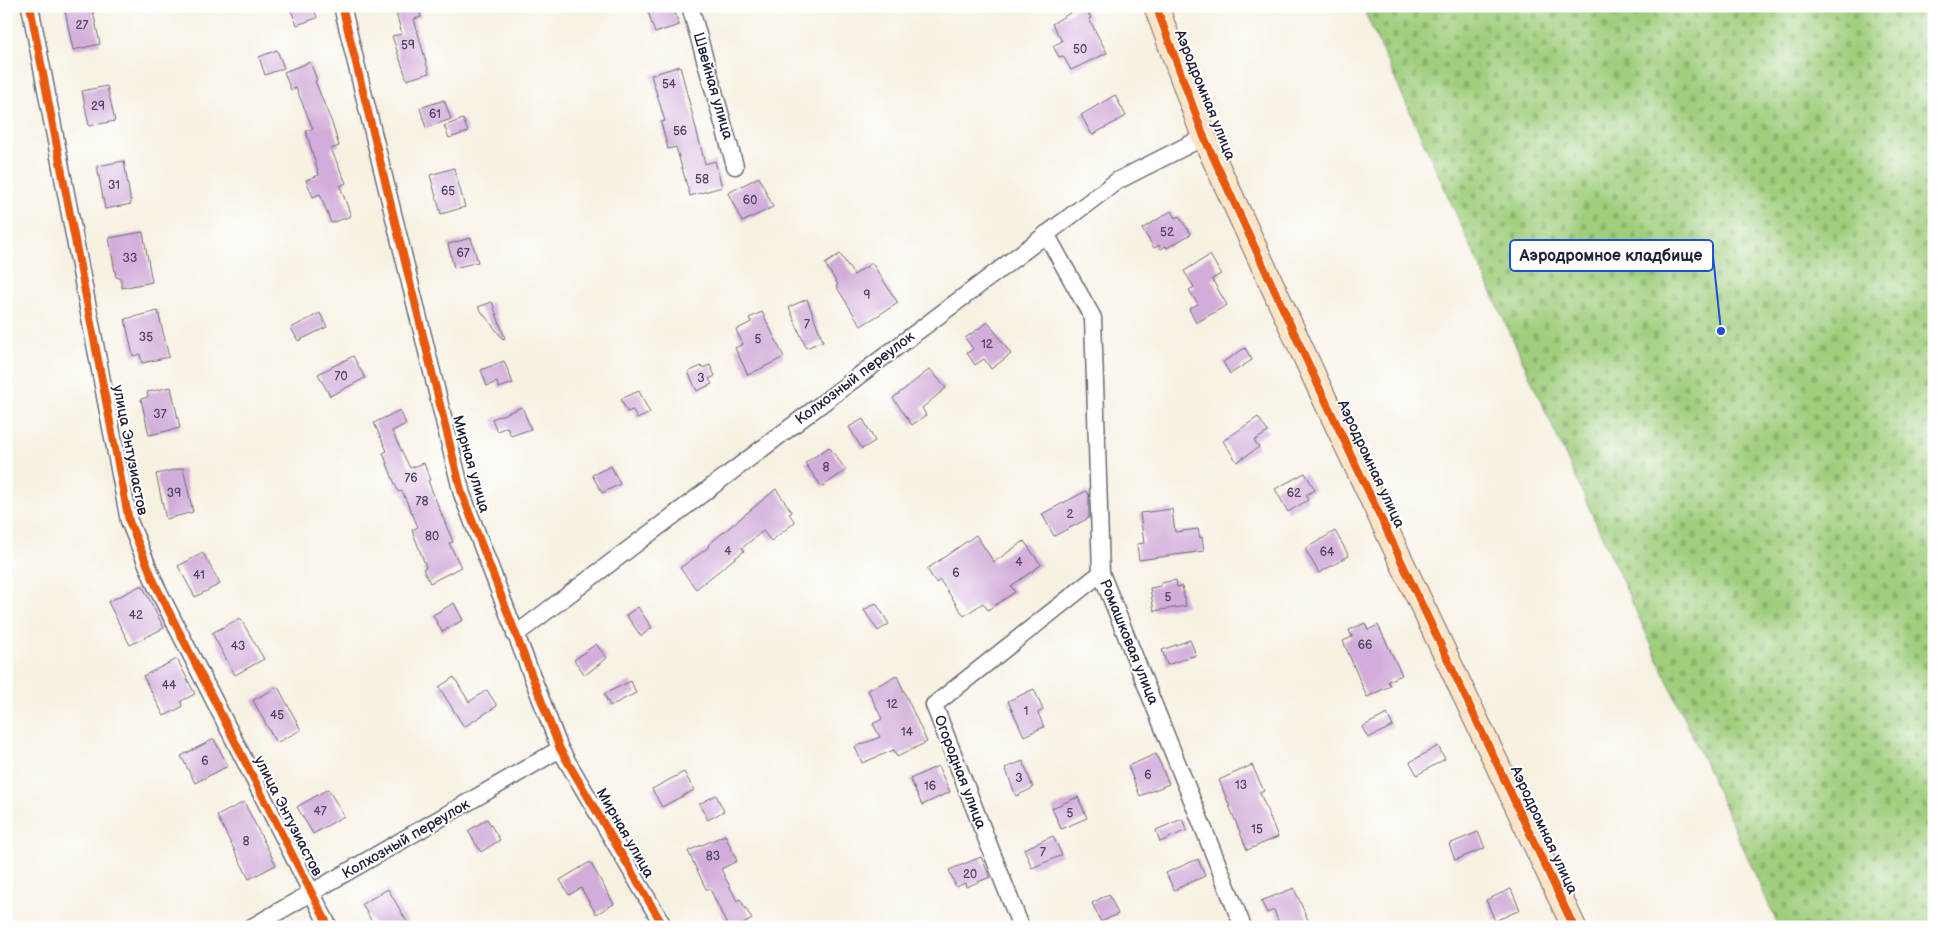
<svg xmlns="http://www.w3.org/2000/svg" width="1940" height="933" font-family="'Balsamiq Sans',sans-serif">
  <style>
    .cemetery { fill: url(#cemetery-stones); stroke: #60785c }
    .building { fill: #d3adda }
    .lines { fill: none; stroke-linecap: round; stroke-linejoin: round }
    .street-casing { stroke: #6d6a75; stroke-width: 19 }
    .secondary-casing { stroke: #6d6a75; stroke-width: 26 }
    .street { stroke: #fff; stroke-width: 16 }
    .secondary { stroke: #fee4c6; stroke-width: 24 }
    .cycleway-casing { stroke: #fff; stroke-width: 11 }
    .cycleway { stroke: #e8590c; stroke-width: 8 }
    .labels { text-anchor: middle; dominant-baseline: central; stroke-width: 4; stroke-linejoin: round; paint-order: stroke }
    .number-label { font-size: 12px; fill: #4e4563 }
    .street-label { font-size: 15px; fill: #22223b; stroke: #fff }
    .leader { fill: none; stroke: #1d4ed8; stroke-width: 2 }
    .callout-dot { fill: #1d4ed8; stroke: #fff; stroke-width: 2 }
    .callout { fill: #fff; stroke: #1d4ed8; stroke-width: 2 }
    .callout-label { font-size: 16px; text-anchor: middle; font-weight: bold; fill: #22223b }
  </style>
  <defs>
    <pattern id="cemetery-stones" width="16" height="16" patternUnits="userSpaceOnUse" patternTransform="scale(1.25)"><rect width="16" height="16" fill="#9fce7c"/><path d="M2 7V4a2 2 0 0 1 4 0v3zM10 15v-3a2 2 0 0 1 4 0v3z" fill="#89b16c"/></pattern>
  </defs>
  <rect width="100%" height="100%" fill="#fff"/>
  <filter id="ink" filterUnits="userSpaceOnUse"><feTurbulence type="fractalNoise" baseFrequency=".02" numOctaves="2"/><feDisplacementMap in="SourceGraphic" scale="10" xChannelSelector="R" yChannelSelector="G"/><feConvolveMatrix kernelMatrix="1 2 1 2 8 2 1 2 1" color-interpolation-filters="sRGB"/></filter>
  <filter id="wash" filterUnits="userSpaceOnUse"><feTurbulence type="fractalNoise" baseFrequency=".0096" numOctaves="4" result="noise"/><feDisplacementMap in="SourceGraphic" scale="20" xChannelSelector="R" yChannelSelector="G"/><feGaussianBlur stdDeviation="1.12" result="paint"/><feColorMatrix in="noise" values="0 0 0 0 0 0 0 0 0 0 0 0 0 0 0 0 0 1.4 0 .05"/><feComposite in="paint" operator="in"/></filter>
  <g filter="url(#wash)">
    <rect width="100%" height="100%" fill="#f7f1e2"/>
    <polygon class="cemetery" points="1362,6 1934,6 1934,927 1779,927"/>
    <g id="blocks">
      <g class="building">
        <polygon points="64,6 92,6 100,44 73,50"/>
        <polygon points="289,6 313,6 317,18 297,25"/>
        <polygon points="394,6 418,6 421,17 414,19 429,73 407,80 392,36 402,34"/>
        <polygon points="646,6 673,6 679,25 655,33"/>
        <polygon points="1081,6 1084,6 1091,18 1089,19 1107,53 1071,70 1063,56 1059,57 1053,46 1062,41 1052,24"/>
        <polygon points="277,50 284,68 265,75 259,57"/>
        <polygon points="310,62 317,80 315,81 332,123 339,146 331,149 346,183 340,186 351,216 331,223 320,194 313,197 306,180 319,175 306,131 313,129 296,88 291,90 284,72"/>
        <polygon points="680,66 705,164 715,161 722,187 690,196 676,147 668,149 661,122 665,121 651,75"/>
        <polygon points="107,86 115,121 89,126 82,91"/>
        <polygon points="1115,95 1126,116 1092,135 1081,115"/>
        <polygon points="444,100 451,119 426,128 420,108"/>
        <polygon points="463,119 468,132 449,138 444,126"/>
        <polygon points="124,161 131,204 105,209 97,166"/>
        <polygon points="454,168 465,207 441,214 430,175"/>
        <polygon points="759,177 773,207 742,222 728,193"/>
        <polygon points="1171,211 1175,218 1179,216 1191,234 1167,248 1166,246 1161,249 1159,245 1154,248 1142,229"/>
        <polygon points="143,232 152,282 122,288 120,278 116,277 109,238"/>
        <polygon points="471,238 478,262 454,268 448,244"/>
        <polygon points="840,254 854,275 872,263 898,303 861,326 836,286 838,285 825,264"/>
        <polygon points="1210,255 1221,274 1212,279 1227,305 1196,323 1189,309 1198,304 1189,290 1194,287 1184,271"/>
        <polygon points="807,299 823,341 806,348 789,307"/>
        <polygon points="492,302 505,338 503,339 478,307"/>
        <polygon points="158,311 169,357 142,363 140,354 133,356 125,319"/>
        <polygon points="762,312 784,357 748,375 735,348 743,344 736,330 751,322 749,318"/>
        <polygon points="320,313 327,327 298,341 291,328"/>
        <polygon points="988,322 1011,354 991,369 984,359 975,365 967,353 973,349 965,338"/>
        <polygon points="1245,348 1252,360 1230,374 1223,362"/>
        <polygon points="353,356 365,378 330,396 318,374"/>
        <polygon points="504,361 513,383 499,388 497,382 487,386 481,370"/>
        <polygon points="710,365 715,376 709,379 712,384 697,391 688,372 701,366 702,368"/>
        <polygon points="930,369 946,388 922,408 926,415 912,425 893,398"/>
        <polygon points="171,387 180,428 149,435 141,399 148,397 147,392"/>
        <polygon points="639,391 650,413 637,419 633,410 627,412 621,399"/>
        <polygon points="522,407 531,429 511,436 507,427 497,431 492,419"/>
        <polygon points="400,410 406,424 392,431 410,468 424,463 430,480 428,481 453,542 449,543 461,567 430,583 423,569 426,567 412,530 418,527 402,491 398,492 383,453 387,451 374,423"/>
        <polygon points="1258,417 1268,432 1254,441 1259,447 1237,462 1223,441"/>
        <polygon points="863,419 875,441 862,449 849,427"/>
        <polygon points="829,447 846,470 822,487 805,463"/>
        <polygon points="611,466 620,484 602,493 592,475"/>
        <polygon points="183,468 193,512 166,519 156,474"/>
        <polygon points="1305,473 1315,490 1306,495 1308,500 1288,512 1275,489"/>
        <polygon points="776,489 792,512 789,514 795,522 771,541 763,531 742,548 744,551 696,589 680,568 709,547 708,545"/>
        <polygon points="1086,491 1089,495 1089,518 1054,536 1042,514"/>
        <polygon points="1172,509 1175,532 1198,529 1200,538 1202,537 1204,551 1139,560 1137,544 1144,543 1140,513"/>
        <polygon points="1335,531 1349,556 1319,573 1305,549"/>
        <polygon points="976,535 994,562 1024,541 1041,565 1011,586 1015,592 988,610 983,603 964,616 940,580 936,583 927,569"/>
        <polygon points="203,553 220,584 195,597 178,566"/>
        <polygon points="1176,580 1177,587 1182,586 1186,606 1154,611 1150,588 1161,586 1161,583"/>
        <polygon points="142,585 164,628 130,645 108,602"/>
        <polygon points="454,603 463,620 442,632 433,615"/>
        <polygon points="876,603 889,624 878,631 864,610"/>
        <polygon points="638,607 652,628 641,636 626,615"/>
        <polygon points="240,618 264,659 235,675 212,633"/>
        <polygon points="1365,623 1368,630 1378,625 1402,675 1388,681 1390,686 1367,697 1343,641 1352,637 1349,630"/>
        <polygon points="1190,640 1196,655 1167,665 1162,650"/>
        <polygon points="596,644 607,658 585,675 574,660"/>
        <polygon points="177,659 195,694 181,701 182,707 164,716 143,676"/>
        <polygon points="897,676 927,742 897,757 894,750 862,763 855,747 880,737 873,724 882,719 868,690"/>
        <polygon points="454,677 469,702 487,690 497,706 464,727 439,687"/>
        <polygon points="631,681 636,693 610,706 604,694"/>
        <polygon points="278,687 301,730 276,743 253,700"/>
        <polygon points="1034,689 1043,710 1038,713 1044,727 1024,736 1008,701"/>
        <polygon points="1387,714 1393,726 1368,738 1362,727"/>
        <polygon points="214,739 228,766 195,783 181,756"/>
        <polygon points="1438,746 1445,759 1417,775 1410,762"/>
        <polygon points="1156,754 1169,784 1140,796 1128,766"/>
        <polygon points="1023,761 1033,788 1016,796 1005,768"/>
        <polygon points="1252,765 1264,791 1260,793 1278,837 1247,850 1219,780"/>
        <polygon points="938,766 950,792 922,805 910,779"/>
        <polygon points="684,772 694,790 662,807 652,789"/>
        <polygon points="328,789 344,816 313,834 297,807"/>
        <polygon points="716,795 724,811 708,820 699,804"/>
        <polygon points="1078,797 1087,818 1061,829 1052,808"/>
        <polygon points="244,802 276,865 249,879 217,816"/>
        <polygon points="487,819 500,840 481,852 468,831"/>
        <polygon points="1182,819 1187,830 1160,842 1156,830"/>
        <polygon points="1478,832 1485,848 1455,860 1449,844"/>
        <polygon points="725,835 737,861 721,869 737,901 740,899 752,919 738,927 728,927 710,889 706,889 688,851"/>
        <polygon points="1053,836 1062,855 1032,868 1024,849"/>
        <polygon points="981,857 990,877 966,887 965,883 956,887 949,870"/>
        <polygon points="1198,859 1205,876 1174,890 1166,873"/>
        <polygon points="590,862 614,904 596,914 581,888 569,895 560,880"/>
        <polygon points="1294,888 1311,927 1280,927 1274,910 1267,913 1261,901"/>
        <polygon points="388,889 410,927 375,927 362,904"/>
        <polygon points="1511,889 1520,910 1495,921 1486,900"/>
        <polygon points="1109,894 1118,914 1101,922 1092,903"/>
      </g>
    </g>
  </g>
  <g filter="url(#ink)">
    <use href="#blocks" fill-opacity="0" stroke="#6d6a75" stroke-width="1"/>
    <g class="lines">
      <defs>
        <g id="street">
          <polyline points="30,6 129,521 156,586 329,927"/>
          <polyline points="342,6 462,494 560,749 664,927"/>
          <polyline points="690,6 735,166"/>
          <polyline points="1046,234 1093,318 1101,573 1243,927"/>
          <polyline points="515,635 1117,181 1204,137"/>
          <polyline points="252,927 560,749"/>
          <polyline points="1021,927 934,705 1101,573"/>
        </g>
        <polyline id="secondary" points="1156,6 1204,137 1319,387 1574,927"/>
      </defs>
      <use href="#street" class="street-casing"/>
      <use href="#secondary" class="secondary-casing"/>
      <use href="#street" class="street"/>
      <use href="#secondary" class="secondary"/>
      <defs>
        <g id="cycleway">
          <polyline points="30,6 129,521 156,586 329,927"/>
          <polyline points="342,6 462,494 560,749 664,927"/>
          <polyline points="1156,6 1204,137 1319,387 1574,927"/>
        </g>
      </defs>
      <use href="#cycleway" class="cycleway-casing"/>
      <use href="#cycleway" class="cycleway"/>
    </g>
  </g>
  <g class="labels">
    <g class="number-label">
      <text x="82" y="25">27</text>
      <text x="408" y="45">59</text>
      <text x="1080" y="49">50</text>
      <text x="669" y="84">54</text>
      <text x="98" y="106">29</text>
      <text x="435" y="114">61</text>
      <text x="680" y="131">56</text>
      <text x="702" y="179">58</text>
      <text x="114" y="185">31</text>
      <text x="448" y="191">65</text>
      <text x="750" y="200">60</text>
      <text x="1167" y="232">52</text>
      <text x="463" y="253">67</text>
      <text x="130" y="258">33</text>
      <text x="867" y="295">9</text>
      <text x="807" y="324">7</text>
      <text x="146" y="337">35</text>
      <text x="758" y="339">5</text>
      <text x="987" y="344">12</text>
      <text x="341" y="376">70</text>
      <text x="701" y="378">3</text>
      <text x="160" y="414">37</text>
      <text x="826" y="467">8</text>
      <text x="411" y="478">76</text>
      <text x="174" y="493">39</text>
      <text x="1294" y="493">62</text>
      <text x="422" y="501">78</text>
      <text x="1070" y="514">2</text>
      <text x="432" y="536">80</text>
      <text x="728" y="551">4</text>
      <text x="1327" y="552">64</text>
      <text x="1019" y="562">4</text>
      <text x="956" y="573">6</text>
      <text x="199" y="575">41</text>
      <text x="1168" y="597">5</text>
      <text x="136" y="615">42</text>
      <text x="1365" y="645">66</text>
      <text x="238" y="646">43</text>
      <text x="169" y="685">44</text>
      <text x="892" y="704">12</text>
      <text x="1026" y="711">1</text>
      <text x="277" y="715">45</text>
      <text x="907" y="732">14</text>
      <text x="205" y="761">6</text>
      <text x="1148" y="775">6</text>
      <text x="1019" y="778">3</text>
      <text x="1241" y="785">13</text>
      <text x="930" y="786">16</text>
      <text x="320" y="811">47</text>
      <text x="1070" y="813">5</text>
      <text x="1257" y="829">15</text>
      <text x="246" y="841">8</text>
      <text x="1043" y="852">7</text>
      <text x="713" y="856">83</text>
      <text x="970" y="874">20</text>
    </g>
    <g class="street-label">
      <text transform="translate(713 86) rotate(74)">Швейная улица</text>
      <text transform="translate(1205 95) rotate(68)">Аэродромная улица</text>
      <text transform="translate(855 378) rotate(-37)">Колхозный переулок</text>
      <text transform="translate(130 450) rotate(79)">улица Энтузиастов</text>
      <text transform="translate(471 464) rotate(74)">Мирная улица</text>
      <text transform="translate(1371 464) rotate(65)">Аэродромная улица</text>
      <text transform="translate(1129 642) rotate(68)">Ромашковая улица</text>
      <text transform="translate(960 772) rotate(69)">Огородная улица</text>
      <text transform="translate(288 816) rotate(63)">улица Энтузиастов</text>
      <text transform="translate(1544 830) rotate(65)">Аэродромная улица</text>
      <text transform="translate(625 833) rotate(60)">Мирная улица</text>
      <text transform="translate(406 839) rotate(-30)">Колхозный переулок</text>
    </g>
  </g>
  <path class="leader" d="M1721 331L1713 256"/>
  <circle class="callout-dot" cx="1721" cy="331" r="5"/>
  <rect class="callout" x="1510" y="240" width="203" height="31" rx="5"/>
  <g class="callout-label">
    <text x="1611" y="261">Аэродромное кладбище</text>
  </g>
  <rect width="1940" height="933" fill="none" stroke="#fff" stroke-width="25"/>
</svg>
